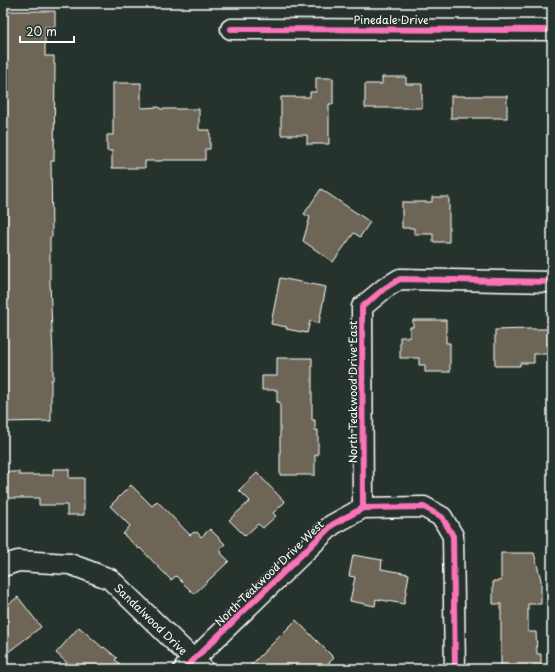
<svg xmlns="http://www.w3.org/2000/svg" width="555" height="672" font-family="'Playpen Sans',sans-serif">
  <style>
    .building { fill: #6d6656; stroke: #fff }
    .lines { fill: none; stroke-linecap: round; stroke-linejoin: round }
    .minor-casing { stroke: #fff; stroke-width: 23 }
    .minor { stroke: #26332d; stroke-width: 20 }
    .cycleway-casing { stroke: #26332d; stroke-width: 8 }
    .cycleway { stroke: #fb73b8; stroke-width: 6 }
    .labels { text-anchor: middle; dominant-baseline: central; stroke-width: 3; stroke-linejoin: round; paint-order: stroke }
    .street-label { font-size: 11px; fill: #fff; stroke: #26332d }
  </style>
  <rect width="100%" height="100%" fill="#26332d"/>
  <filter id="ink" filterUnits="userSpaceOnUse"><feTurbulence type="fractalNoise" baseFrequency=".025" numOctaves="2"/><feDisplacementMap in="SourceGraphic" scale="8" xChannelSelector="R" yChannelSelector="G"/><feConvolveMatrix kernelMatrix="1 2 1 2 8 2 1 2 1" color-interpolation-filters="sRGB"/></filter>
  <g filter="url(#ink)">
    <g class="building">
      <polygon points="3,11 55,11 55,27 45,27 45,56 54,56 54,64 55,64 54,161 51,161 52,237 50,237 50,282 53,356 53,380 51,380 51,421 3,422"/>
      <polygon points="382,77 406,77 406,84 422,84 422,108 365,108 365,84 382,84"/>
      <polygon points="316,78 333,78 333,104 329,104 329,144 307,144 307,135 281,135 281,97 310,97 310,92 316,92"/>
      <polygon points="113,83 141,83 141,108 159,107 160,109 199,109 199,130 210,130 210,149 205,149 205,160 163,160 161,161 145,161 145,168 112,168 112,151 107,151 107,135 113,135"/>
      <rect x="451" y="96" width="56" height="22"/>
      <polygon points="321,189 370,222 360,237 354,233 333,262 303,241 310,217 304,214"/>
      <polygon points="432,197 449,197 449,242 433,242 433,234 414,234 414,228 402,228 402,202 432,202"/>
      <polygon points="280,278 326,287 319,323 310,321 307,333 286,329 287,327 271,324"/>
      <polygon points="413,320 446,320 446,343 450,343 450,372 425,372 425,365 419,365 419,358 400,358 400,337 410,337 410,327 413,327"/>
      <polygon points="529,329 552,329 552,354 534,354 534,363 520,363 520,366 495,366 495,330"/>
      <polygon points="277,358 312,358 312,420 315,420 315,430 318,430 318,455 315,455 315,475 280,475 280,402 277,402 277,390 262,390 262,376 277,376"/>
      <polygon points="53,469 69,469 69,478 84,478 84,515 67,515 67,505 39,505 39,498 3,498 3,472 19,472 19,475 53,475"/>
      <polygon points="257,473 285,502 273,513 276,516 263,528 258,524 245,536 229,520 250,501 239,490"/>
      <polygon points="131,485 152,506 157,501 190,535 194,532 195,533 197,532 201,537 210,529 225,544 219,549 222,552 221,553 229,561 194,594 176,576 171,580 140,548 139,549 123,534 130,526 110,506"/>
      <polygon points="501,553 534,553 541,580 541,604 528,604 528,632 536,632 537,654 541,654 541,669 501,669 501,604 493,604 493,581 501,581"/>
      <polygon points="353,555 382,560 381,569 409,574 404,604 376,599 375,606 350,601 355,577 349,576"/>
      <polygon points="18,597 41,627 3,656 3,608"/>
      <polygon points="296,620 334,658 323,669 247,669"/>
      <polygon points="79,627 103,648 104,647 117,658 115,660 126,669 74,669 56,653"/>
    </g>
    <g class="lines">
      <defs>
        <g id="minor">
          <polyline points="231,29 552,30"/>
          <polyline points="363,508 362,307 385,288 400,279 552,282"/>
          <polyline points="3,566 18,561 70,564 110,579 203,669"/>
          <polyline points="184,669 332,525 363,508 424,507 442,517 453,536 455,669"/>
        </g>
      </defs>
      <use href="#minor" class="minor-casing"/>
      <use href="#minor" class="minor"/>
      <defs>
        <g id="cycleway">
          <polyline points="231,29 552,30"/>
          <polyline points="363,508 362,307 385,288 400,279 552,282"/>
          <polyline points="184,669 332,525 363,508 424,507 442,517 453,536 455,669"/>
        </g>
      </defs>
      <use href="#cycleway" class="cycleway-casing"/>
      <use href="#cycleway" class="cycleway"/>
    </g>
  </g>
  <g class="labels">
    <g class="street-label">
      <text x="391" y="19">Pinedale Drive</text>
      <text transform="translate(352 392) rotate(-90)">North Teakwood Drive East</text>
      <text transform="translate(269 573) rotate(-44)">North Teakwood Drive West</text>
      <text transform="translate(151 619) rotate(44)">Sandalwood Drive</text>
    </g>
  </g>
  <rect width="555" height="672" fill="none" stroke="#26332d" stroke-width="16"/>
  <rect x="8" y="8" width="539" height="656" fill="none" stroke="#fff" stroke-width="1.5" filter="url(#ink)"/>
  <path d="M20 36v6h54v-6" fill="none" stroke="#ffffff" stroke-width="2"/>
  <text x="26" y="36" font-size="12" fill="#ffffff" stroke="#26332d" stroke-width="3" paint-order="stroke">20 m</text>
</svg>
